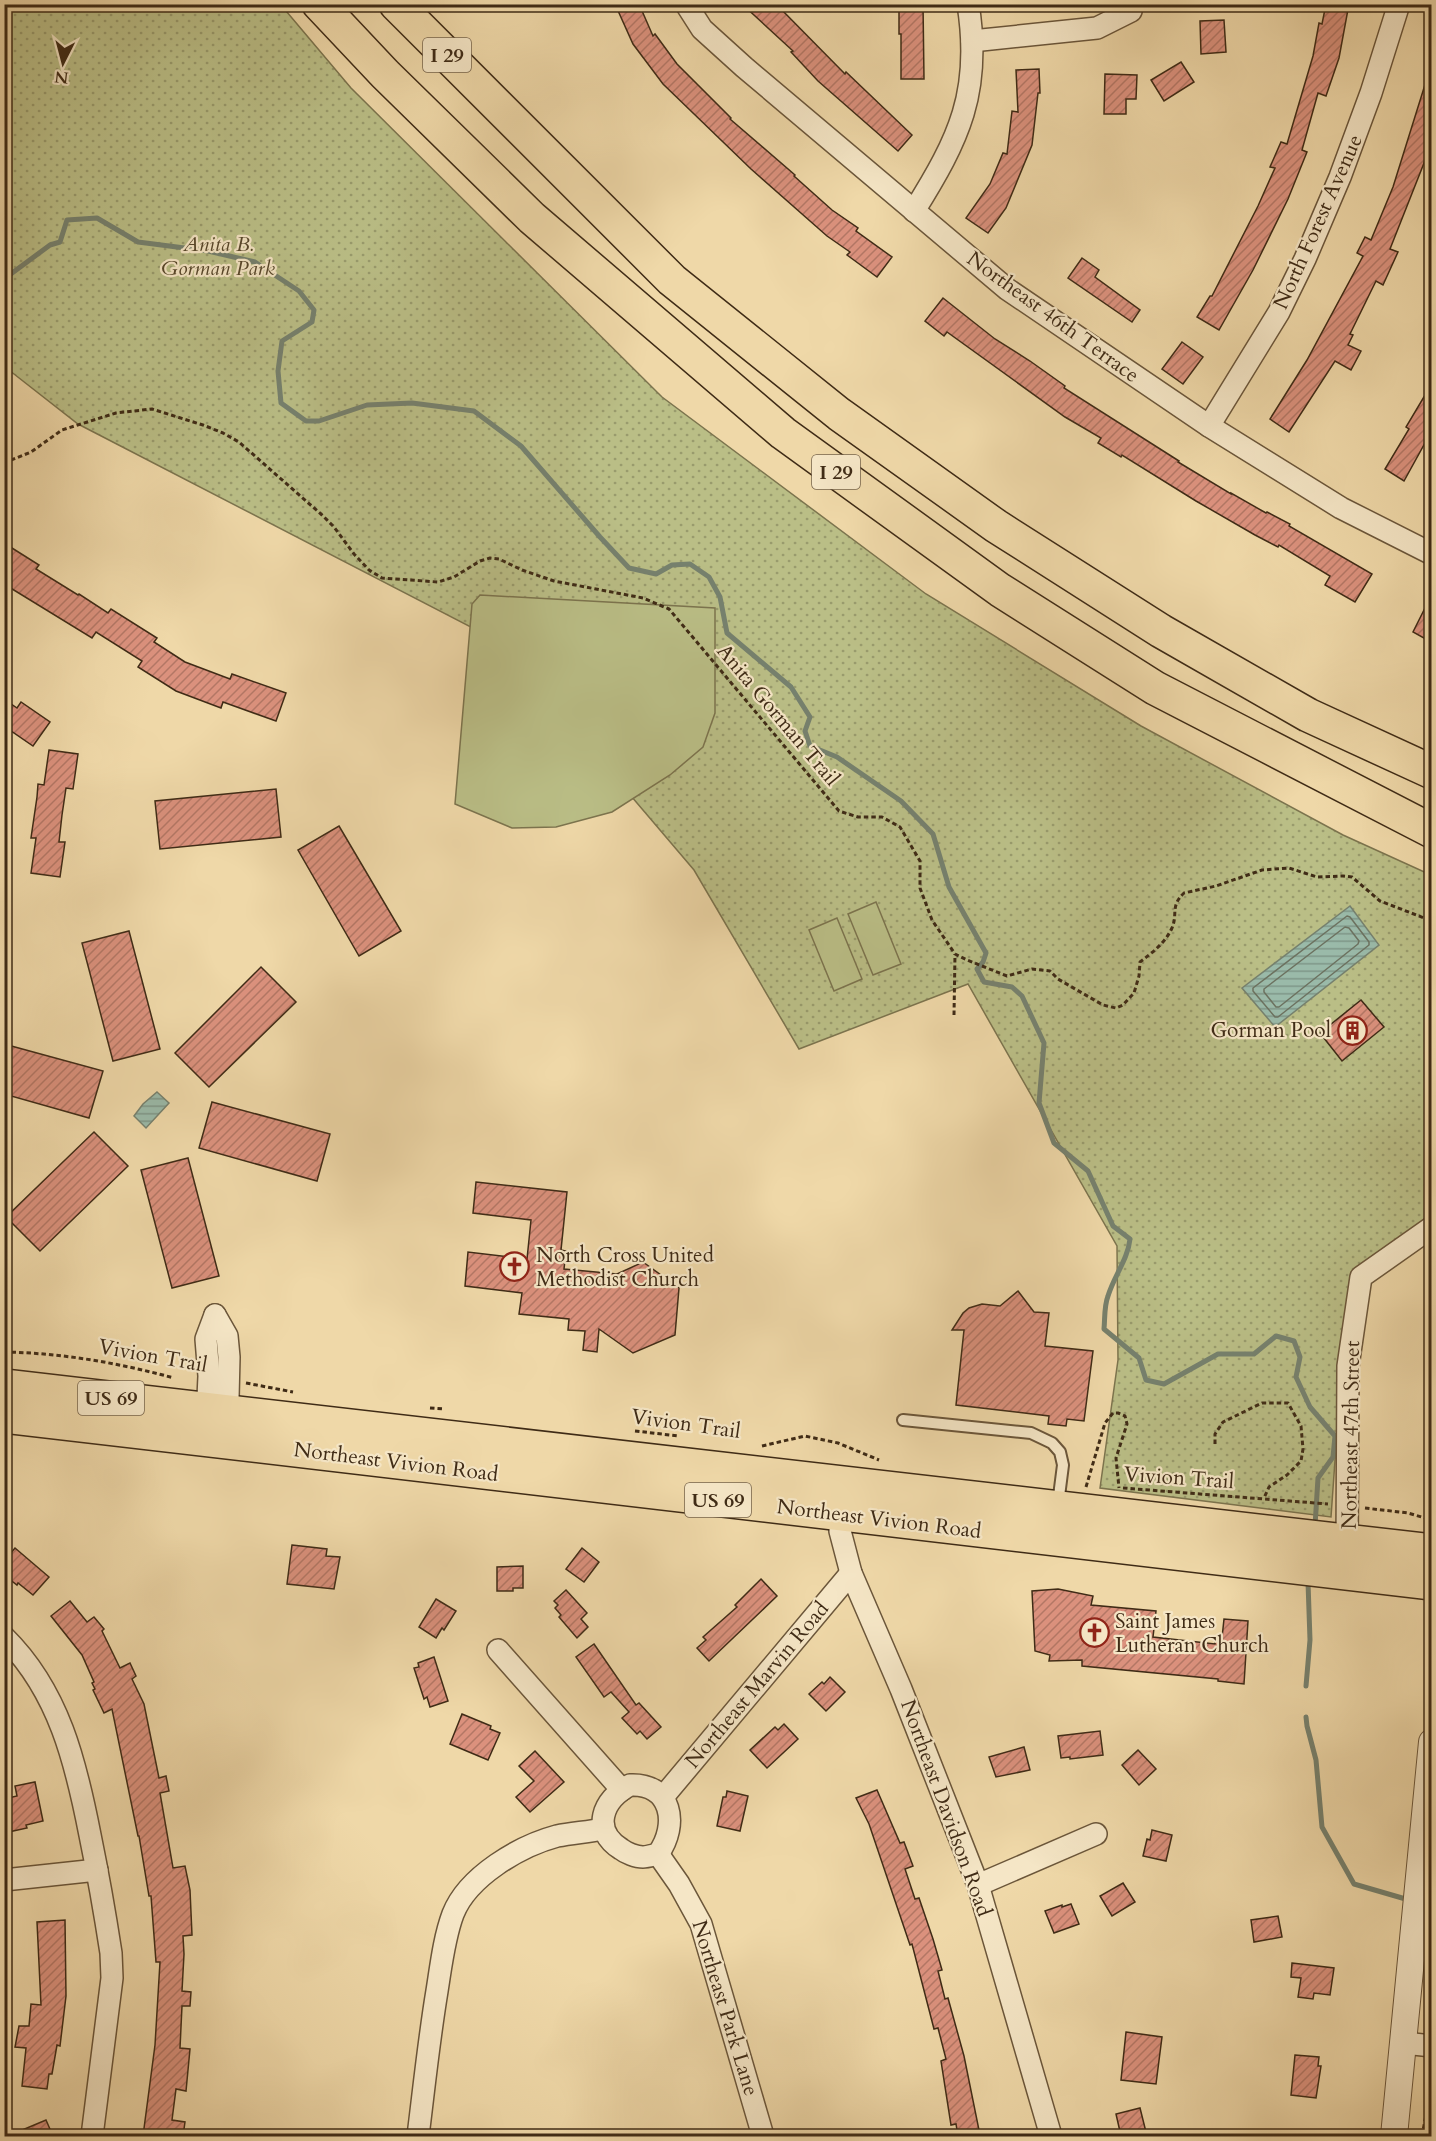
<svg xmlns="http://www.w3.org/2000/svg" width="1436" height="2141" font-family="Cardo,serif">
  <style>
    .green { fill: url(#green-dots); stroke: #7c744e; stroke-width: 1.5 }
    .pitch { fill: #babe86; stroke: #7c744e; stroke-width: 1.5 }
    .water { fill: url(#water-rules); stroke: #76816e; stroke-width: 1.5 }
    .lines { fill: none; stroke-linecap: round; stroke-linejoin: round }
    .shore { stroke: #6c7260; stroke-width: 1.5 }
    .stream { stroke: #76816e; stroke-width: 5 }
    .building { fill: url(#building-hatch); stroke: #3f2b16; stroke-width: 1.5 }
    .service-casing { stroke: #6b563a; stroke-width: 14 }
    .minor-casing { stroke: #6b563a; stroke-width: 24 }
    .tertiary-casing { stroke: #6b563a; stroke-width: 28 }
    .primary-casing { stroke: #3f2b16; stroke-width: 36 }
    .motorway-casing { stroke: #3f2b16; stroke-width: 36 }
    .path { stroke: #3f2b16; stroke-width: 3; stroke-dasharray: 4.5 3; stroke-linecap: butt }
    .service { stroke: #f5e6c6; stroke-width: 10 }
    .minor { stroke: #f5e6c6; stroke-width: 21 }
    .tertiary { stroke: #f5e6c6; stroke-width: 26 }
    .primary { stroke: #efd8a8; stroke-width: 33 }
    .motorway { stroke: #efd8a8; stroke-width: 33 }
    .labels { text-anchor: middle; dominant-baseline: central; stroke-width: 4.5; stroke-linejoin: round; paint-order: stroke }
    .shield { fill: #f5e6c6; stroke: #76634b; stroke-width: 1.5 }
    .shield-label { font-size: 20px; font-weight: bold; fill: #3f2b16 }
    .street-label { font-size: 21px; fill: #3f2b16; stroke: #f5e6c6 }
    .park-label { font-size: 21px; font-style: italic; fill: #58482c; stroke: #f5e6c6 }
    .poi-label { font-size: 21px; fill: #3f2b16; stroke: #f5e6c6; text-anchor: start }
  </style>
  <defs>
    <pattern id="green-dots" width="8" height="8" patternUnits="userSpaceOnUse" patternTransform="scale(1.5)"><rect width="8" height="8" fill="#babe86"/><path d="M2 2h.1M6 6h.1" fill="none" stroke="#999b6d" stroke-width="1.8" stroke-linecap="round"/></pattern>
    <pattern id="water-rules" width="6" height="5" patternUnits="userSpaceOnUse" patternTransform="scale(1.5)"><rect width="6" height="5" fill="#9abaa9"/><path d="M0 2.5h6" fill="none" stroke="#7f9789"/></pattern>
    <pattern id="building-hatch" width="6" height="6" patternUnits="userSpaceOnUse" patternTransform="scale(1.5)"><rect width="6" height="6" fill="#db917d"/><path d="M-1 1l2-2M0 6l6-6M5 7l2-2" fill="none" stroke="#b37765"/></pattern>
  </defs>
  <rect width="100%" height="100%" fill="#efd8a8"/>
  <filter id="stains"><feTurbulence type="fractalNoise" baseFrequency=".00333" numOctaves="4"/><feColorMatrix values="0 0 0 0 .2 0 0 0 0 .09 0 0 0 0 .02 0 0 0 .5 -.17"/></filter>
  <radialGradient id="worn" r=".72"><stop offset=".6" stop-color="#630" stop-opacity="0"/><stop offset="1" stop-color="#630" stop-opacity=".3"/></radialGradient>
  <polygon class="green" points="4,5 281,5 351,88 662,397 926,594 1141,726 1343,835 1431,875 1431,1227 1361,1277 1338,1418 1331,1517 1100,1488 1118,1360 1117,1246 968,984 799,1049 694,870 500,642 78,424 5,367"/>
  <g class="pitch">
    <polygon points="480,595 715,608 715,713 703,747 670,775 612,812 556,827 512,828 455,804 472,604"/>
    <polygon points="876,902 901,964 873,975 848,914"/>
    <polygon points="837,918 862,979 834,991 809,930"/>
  </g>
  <g class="water">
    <polygon points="1350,906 1379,945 1275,1027 1242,988"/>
    <polygon points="157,1092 169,1103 146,1128 134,1116 143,1104"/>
  </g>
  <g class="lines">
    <g class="shore">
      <polygon points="1347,916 1350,917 1369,942 1369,945 1278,1017 1275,1017 1253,991 1253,988"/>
      <polygon points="1345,927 1349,928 1359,941 1358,944 1279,1007 1276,1007 1264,992 1264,989"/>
    </g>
    <g class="stream">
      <path d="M4,279L50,245L60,242L67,220L97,218L138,242L208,251L255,262L299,291L314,310L312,322L282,341L278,371L281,403L306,421H319L367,405L412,403L474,411L521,446L600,537L629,568L656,574L672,565L690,564L709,577L720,597L727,633L791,687L810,717L805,731L810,746L837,757L901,801L933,834L949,887L986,953L983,962L977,969L984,982L1012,987L1022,996L1044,1043L1039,1103L1054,1143L1088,1171L1113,1226L1130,1239C1128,1259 1114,1276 1108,1296C1104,1306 1105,1319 1104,1329L1139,1358L1146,1380L1164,1384L1218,1354H1254L1276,1336L1294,1341L1300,1357L1296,1377L1310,1407L1335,1436L1333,1457L1318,1478L1315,1526"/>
      <polyline points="1306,1686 1310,1640 1308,1582"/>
      <polyline points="1306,1717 1307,1726 1316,1760 1322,1827 1354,1884 1409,1900"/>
    </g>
  </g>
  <g class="building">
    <polygon points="615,4 639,4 653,36 655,34 677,64 731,118 730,119 795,175 794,176 832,210 858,228 856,231 892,257 877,277 847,255 850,252 827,236 751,169 663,84 633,44"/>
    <polygon points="742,4 776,4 845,74 846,72 912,135 898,151 818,81 791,52 793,51"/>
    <polygon points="899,4 923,4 924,79 901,79 901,34 899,34"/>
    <polygon points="1326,4 1349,4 1339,58 1326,96 1318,93 1302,150 1307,152 1288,199 1253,270 1219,330 1197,317 1210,296 1212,296 1258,206 1275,168 1270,167 1281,142 1287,144 1313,56 1319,23 1322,24"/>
    <polygon points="1224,20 1226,52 1201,54 1200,21"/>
    <polygon points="1181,62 1194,82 1164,101 1151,80"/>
    <polygon points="1039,69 1040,93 1038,93 1032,145 1006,208 988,233 966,218 990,184 1003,153 1007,154 1012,111 1018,112 1016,70"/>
    <polygon points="1105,74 1137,75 1136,99 1126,99 1126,114 1104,114"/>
    <polygon points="1428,75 1431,75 1431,154 1428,153 1390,249 1398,252 1383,285 1376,281 1350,334 1353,335 1348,345 1361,351 1351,370 1335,361 1289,432 1270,419 1307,360 1363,256 1357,253 1365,237 1371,240 1393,187"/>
    <polygon points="1082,258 1099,270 1095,277 1140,310 1132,322 1068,278"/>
    <polygon points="943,298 995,339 1030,361 1065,386 1064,388 1179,461 1178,462 1231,494 1231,493 1266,513 1267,512 1290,524 1289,526 1372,574 1355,602 1325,585 1330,576 1279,545 1278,547 1255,535 1196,501 1122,455 1121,457 1098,443 1101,438 1065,417 947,332 944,336 925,321"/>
    <polygon points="1182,342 1203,357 1183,384 1162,369"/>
    <polygon points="1431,385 1431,432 1404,481 1385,469 1409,429 1406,427"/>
    <polygon points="4,543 39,565 36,569 78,595 79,594 108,613 111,609 157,638 154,642 185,662 230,679 232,674 286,693 276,721 223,702 221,708 176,691 138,667 142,661 96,632 92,638 4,584"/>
    <polygon points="1431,596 1431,642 1413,632"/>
    <polygon points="4,699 17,708 21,702 50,722 33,746 4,726"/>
    <polygon points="49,750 78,754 73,789 66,788 62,815 59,842 65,842 60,877 31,873 36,838 31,838 37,797 38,784 44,785"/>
    <polygon points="276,789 281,837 160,849 155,801"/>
    <polygon points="339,826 401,931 359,956 298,850"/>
    <polygon points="129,931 160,1049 113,1061 82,943"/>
    <polygon points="261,967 296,1002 209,1087 175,1053"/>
    <polygon points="1361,1000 1384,1027 1342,1061 1320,1033"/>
    <polygon points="4,1044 103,1071 89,1118 4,1094"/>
    <polygon points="212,1102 330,1134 317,1181 199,1148"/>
    <polygon points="94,1132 128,1166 40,1251 6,1217"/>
    <polygon points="188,1158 219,1276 172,1288 141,1170"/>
    <polygon points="476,1182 567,1192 561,1250 566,1251 564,1269 617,1274 643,1262 679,1288 675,1335 633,1353 599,1329 597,1352 583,1350 585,1331 568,1330 569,1319 519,1314 522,1293 465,1286 468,1252 527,1259 531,1220 473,1213"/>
    <polygon points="1018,1291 1034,1312 1049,1313 1045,1346 1093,1351 1084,1421 1067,1419 1066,1426 1048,1424 1049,1416 956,1405 964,1330 952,1330 963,1313 969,1308 982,1304 1000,1306"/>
    <polygon points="292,1545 327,1549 326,1556 340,1557 334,1589 287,1584"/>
    <polygon points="15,1548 49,1577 33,1595 18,1583 17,1585 4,1575 4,1561"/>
    <polygon points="582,1548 599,1562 584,1582 566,1569"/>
    <polygon points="523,1566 523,1588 513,1588 513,1591 497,1591 497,1567"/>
    <polygon points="761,1579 777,1596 709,1661 697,1648 706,1640 703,1637 737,1607 735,1605"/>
    <polygon points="1058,1589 1093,1596 1091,1605 1156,1611 1153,1637 1215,1644 1216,1637 1222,1638 1224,1619 1248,1621 1244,1684 1218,1681 1218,1679 1082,1666 1082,1660 1049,1661 1050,1655 1035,1651 1032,1591"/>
    <polygon points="566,1590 587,1613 581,1619 588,1627 577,1638 559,1617 561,1615 555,1608 558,1605 554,1601"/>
    <polygon points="436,1599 456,1611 444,1630 442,1628 436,1638 419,1627"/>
    <polygon points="70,1601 87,1622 94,1617 104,1629 102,1631 120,1668 130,1663 136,1676 132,1679 144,1704 159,1778 166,1776 169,1791 160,1793 173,1868 185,1866 190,1890 192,1935 183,1936 184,1954 182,1991 191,1992 190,2006 182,2006 180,2048 190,2049 186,2091 176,2089 172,2120 185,2122 183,2136 143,2136 155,2045 160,1962 156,1962 151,1896 149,1896 139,1836 138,1836 112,1709 104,1713 93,1690 95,1689 92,1683 94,1682 82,1655 51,1616"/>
    <polygon points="594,1644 636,1705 639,1703 661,1727 647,1739 640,1731 637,1734 622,1718 629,1712 611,1692 604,1697 576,1657"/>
    <polygon points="434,1657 448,1701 430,1707 427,1697 424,1699 414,1668 419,1667 418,1663"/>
    <polygon points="830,1677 845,1692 826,1711 809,1694 822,1682 824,1684"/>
    <polygon points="462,1714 491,1726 490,1729 500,1733 488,1760 450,1744"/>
    <polygon points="784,1724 798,1739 767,1768 750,1750 775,1727 778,1730"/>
    <polygon points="1100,1731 1103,1755 1070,1759 1070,1757 1061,1758 1058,1736"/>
    <polygon points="1024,1747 1030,1770 996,1777 989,1757"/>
    <polygon points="1138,1750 1156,1769 1139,1785 1122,1765"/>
    <polygon points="535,1751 564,1782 530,1812 516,1797 534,1781 519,1766"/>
    <polygon points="35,1782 43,1821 26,1825 27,1828 4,1833 4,1799 17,1796 15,1786"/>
    <polygon points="877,1790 900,1843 904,1842 913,1866 905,1869 915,1899 919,1898 933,1939 942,1970 938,1971 945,1999 948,1998 964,2056 980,2135 958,2136 956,2124 951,2125 941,2061 946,2059 938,2028 934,2029 912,1944 910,1945 869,1824 856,1798"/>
    <polygon points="727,1791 748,1796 740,1831 717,1826 723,1797 726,1797"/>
    <polygon points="1152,1830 1172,1835 1166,1861 1143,1856 1147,1839 1150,1840"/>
    <polygon points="1123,1883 1135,1902 1112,1916 1100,1896"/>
    <polygon points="1071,1904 1079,1924 1054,1933 1045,1911 1062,1905 1062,1907"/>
    <polygon points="1278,1916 1282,1937 1254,1942 1251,1920"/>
    <polygon points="65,1920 66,1996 60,2046 57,2045 52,2074 49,2074 47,2089 22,2086 26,2048 15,2047 19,2026 29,2026 31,2004 41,2005 37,1922"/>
    <polygon points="1292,1963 1334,1968 1330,1995 1314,1993 1313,1999 1298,1997 1301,1978 1291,1977"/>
    <polygon points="1126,2032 1162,2037 1156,2084 1121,2080"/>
    <polygon points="1295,2055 1319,2057 1318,2066 1321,2066 1316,2098 1291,2095"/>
    <polygon points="1140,2108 1147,2136 1121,2136 1116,2114"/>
    <polygon points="46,2120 53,2136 8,2136"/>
  </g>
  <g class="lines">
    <defs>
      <polyline id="service" points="903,1420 1031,1433 1052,1443 1060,1452 1063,1465 1058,1504"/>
      <g id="minor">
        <polyline points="686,4 702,29 744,67 1007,289 1209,426 1341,508 1432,554"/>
        <polyline points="972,41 1097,28 1131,11"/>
        <path d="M914,211C959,139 982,92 968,4"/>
        <polyline points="1209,426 1279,312 1305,259 1340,177 1371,93 1399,4"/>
        <polyline points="215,1315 227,1336 229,1357 228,1398 217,1410 216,1417"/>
        <polyline points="215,1315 206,1339 209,1376 208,1397 217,1410"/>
        <polyline points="842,1502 840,1531 851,1573 901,1689 978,1885 1051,2136"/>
        <polyline points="1347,1552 1348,1366 1361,1277 1432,1227"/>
        <path d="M4,1637C59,1691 76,1763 90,1835C98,1874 105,1914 111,1953L112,1978L92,2136"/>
        <polyline points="498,1650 622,1790"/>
        <path d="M630,1785C672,1783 679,1825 658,1854C653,1855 648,1857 643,1857C636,1857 626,1853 621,1849C591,1830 602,1800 630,1785Z"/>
        <polyline points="663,1797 851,1573"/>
        <polyline points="658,1854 679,1884 701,1924 763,2136"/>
        <polyline points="4,1880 97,1870"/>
        <polyline points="978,1885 1096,1834"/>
        <polyline points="1404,2043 1432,2046"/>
        <path d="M418,2136C424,2088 429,2039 437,1991C441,1966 444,1938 453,1914C468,1876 520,1846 557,1836C572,1833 588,1832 603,1829"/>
      </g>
      <polyline id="tertiary" points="1394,2136 1432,1742"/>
      <g id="primary">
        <polyline points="4,1386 1432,1551"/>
        <polyline points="4,1416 1432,1583"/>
      </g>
      <g id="motorway">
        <polyline points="319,4 385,74 532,218 783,433 1000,590 1155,688 1432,831"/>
        <polyline points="396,4 672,280 839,414 996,526 1161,631 1308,715 1432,772"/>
      </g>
    </defs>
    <use href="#service" class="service-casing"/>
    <use href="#minor" class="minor-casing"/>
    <use href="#tertiary" class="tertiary-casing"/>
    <use href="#primary" class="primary-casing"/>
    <use href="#motorway" class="motorway-casing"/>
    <g class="path">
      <path d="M4,463L31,452L62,430L116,413L152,409L203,425L223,433L239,442L322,515L334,527L354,554L369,570L382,578L438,582L454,577L480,561L490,558L499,559L522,570L554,581L643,598L669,609L839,811L858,817H882L900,827L920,861V888L932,920L955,954L967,960L1007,976L1032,969L1050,971L1058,979L1103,1005L1116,1008L1123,1005L1134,993L1139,976L1140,962C1153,952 1165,943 1172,928C1178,914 1170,906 1184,893L1216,886L1262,870L1289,868L1317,877L1343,876L1352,877L1380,901L1432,921"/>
      <polyline points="954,1015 955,954"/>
      <polyline points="1431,1080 1432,1080"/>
      <path d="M4,1352C62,1353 119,1363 174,1378"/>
      <polyline points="246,1383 293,1392"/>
      <polyline points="430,1408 444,1409"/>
      <polyline points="635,1431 679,1436"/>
      <polyline points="1215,1444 1215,1434 1223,1422 1262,1403 1288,1403 1301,1426 1303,1449 1301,1461 1287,1475 1269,1487 1264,1498"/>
      <polyline points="762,1446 805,1436 838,1443 879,1460"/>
      <polyline points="1086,1487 1105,1423 1113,1413 1118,1413 1125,1416 1127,1424 1116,1458 1119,1488"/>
      <polyline points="1123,1488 1328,1504"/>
      <polyline points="1365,1508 1408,1513 1432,1520"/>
      <polyline points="1422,2136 1432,2083"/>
    </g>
    <use href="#service" class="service"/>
    <use href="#minor" class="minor"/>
    <use href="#tertiary" class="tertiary"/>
    <use href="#primary" class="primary"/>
    <use href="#motorway" class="motorway"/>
  </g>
  <defs>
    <symbol id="building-ring" viewBox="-11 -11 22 22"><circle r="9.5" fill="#f5e6c6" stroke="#8f2418" stroke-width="1.5"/><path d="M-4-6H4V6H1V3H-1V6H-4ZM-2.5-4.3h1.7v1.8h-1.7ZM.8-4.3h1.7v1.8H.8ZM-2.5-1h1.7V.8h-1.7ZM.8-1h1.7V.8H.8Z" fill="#8f2418"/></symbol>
    <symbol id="church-ring" viewBox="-11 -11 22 22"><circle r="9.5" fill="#f5e6c6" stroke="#8f2418" stroke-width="1.5"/><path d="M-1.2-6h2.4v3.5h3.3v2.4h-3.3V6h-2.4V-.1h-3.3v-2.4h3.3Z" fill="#8f2418"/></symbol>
  </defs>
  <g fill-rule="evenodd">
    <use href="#building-ring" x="1336" y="1014" width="33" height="33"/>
    <use href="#church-ring" x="498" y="1250" width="33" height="33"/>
    <use href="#church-ring" x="1078" y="1616" width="33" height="33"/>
  </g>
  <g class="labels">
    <g class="shield">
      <rect x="423" y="38" width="48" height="34" rx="4.5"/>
      <rect x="812" y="455" width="48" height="34" rx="4.5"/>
      <rect x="78" y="1381" width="66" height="34" rx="4.5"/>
      <rect x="685" y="1483" width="66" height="34" rx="4.5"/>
    </g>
    <g class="shield-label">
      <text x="447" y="55">I 29</text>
      <text x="836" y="472">I 29</text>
      <text x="111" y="1398">US 69</text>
      <text x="718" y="1500">US 69</text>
    </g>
    <g class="street-label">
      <text transform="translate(1318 222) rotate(-66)">North Forest Avenue</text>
      <text transform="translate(1053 317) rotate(36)">Northeast 46th Terrace</text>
      <text transform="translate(778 715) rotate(50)">Anita Gorman Trail</text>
      <text transform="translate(153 1356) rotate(10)">Vivion Trail</text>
      <text transform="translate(686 1424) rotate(8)">Vivion Trail</text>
      <text transform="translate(1351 1435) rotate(-89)">Northeast 47th Street</text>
      <text transform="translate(396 1462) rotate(7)">Northeast Vivion Road</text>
      <text transform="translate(1179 1478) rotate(4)">Vivion Trail</text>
      <text transform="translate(879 1519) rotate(7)">Northeast Vivion Road</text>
      <text transform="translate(757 1685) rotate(-50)">Northeast Marvin Road</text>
      <text transform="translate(946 1808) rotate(70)">Northeast Davidson Road</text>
      <text transform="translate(725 2008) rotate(73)">Northeast Park Lane</text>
    </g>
    <g class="park-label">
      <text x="218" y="244">Anita B.<tspan x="218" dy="24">Gorman Park</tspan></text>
    </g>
    <g class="poi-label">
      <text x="1331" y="1030" text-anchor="end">Gorman Pool</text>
      <text x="536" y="1255">North Cross United<tspan x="536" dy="24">Methodist Church</tspan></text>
      <text x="1115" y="1621">Saint James<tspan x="1115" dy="24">Lutheran Church</tspan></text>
    </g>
  </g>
  <rect width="1436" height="2141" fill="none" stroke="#efd8a8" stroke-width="24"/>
  <rect x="6" y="6" width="1424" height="2129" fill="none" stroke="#3f2b16" stroke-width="3"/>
  <rect x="12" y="12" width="1412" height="2117" fill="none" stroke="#3f2b16" stroke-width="1.5"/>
  <g transform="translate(63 63) rotate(186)" stroke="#f5e6c6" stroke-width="4.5" paint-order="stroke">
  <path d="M0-4.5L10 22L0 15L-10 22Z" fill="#3f2b16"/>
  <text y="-9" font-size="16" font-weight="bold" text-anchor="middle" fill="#3f2b16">N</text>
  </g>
  <rect width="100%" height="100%" filter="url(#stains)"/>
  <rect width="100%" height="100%" fill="url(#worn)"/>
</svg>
